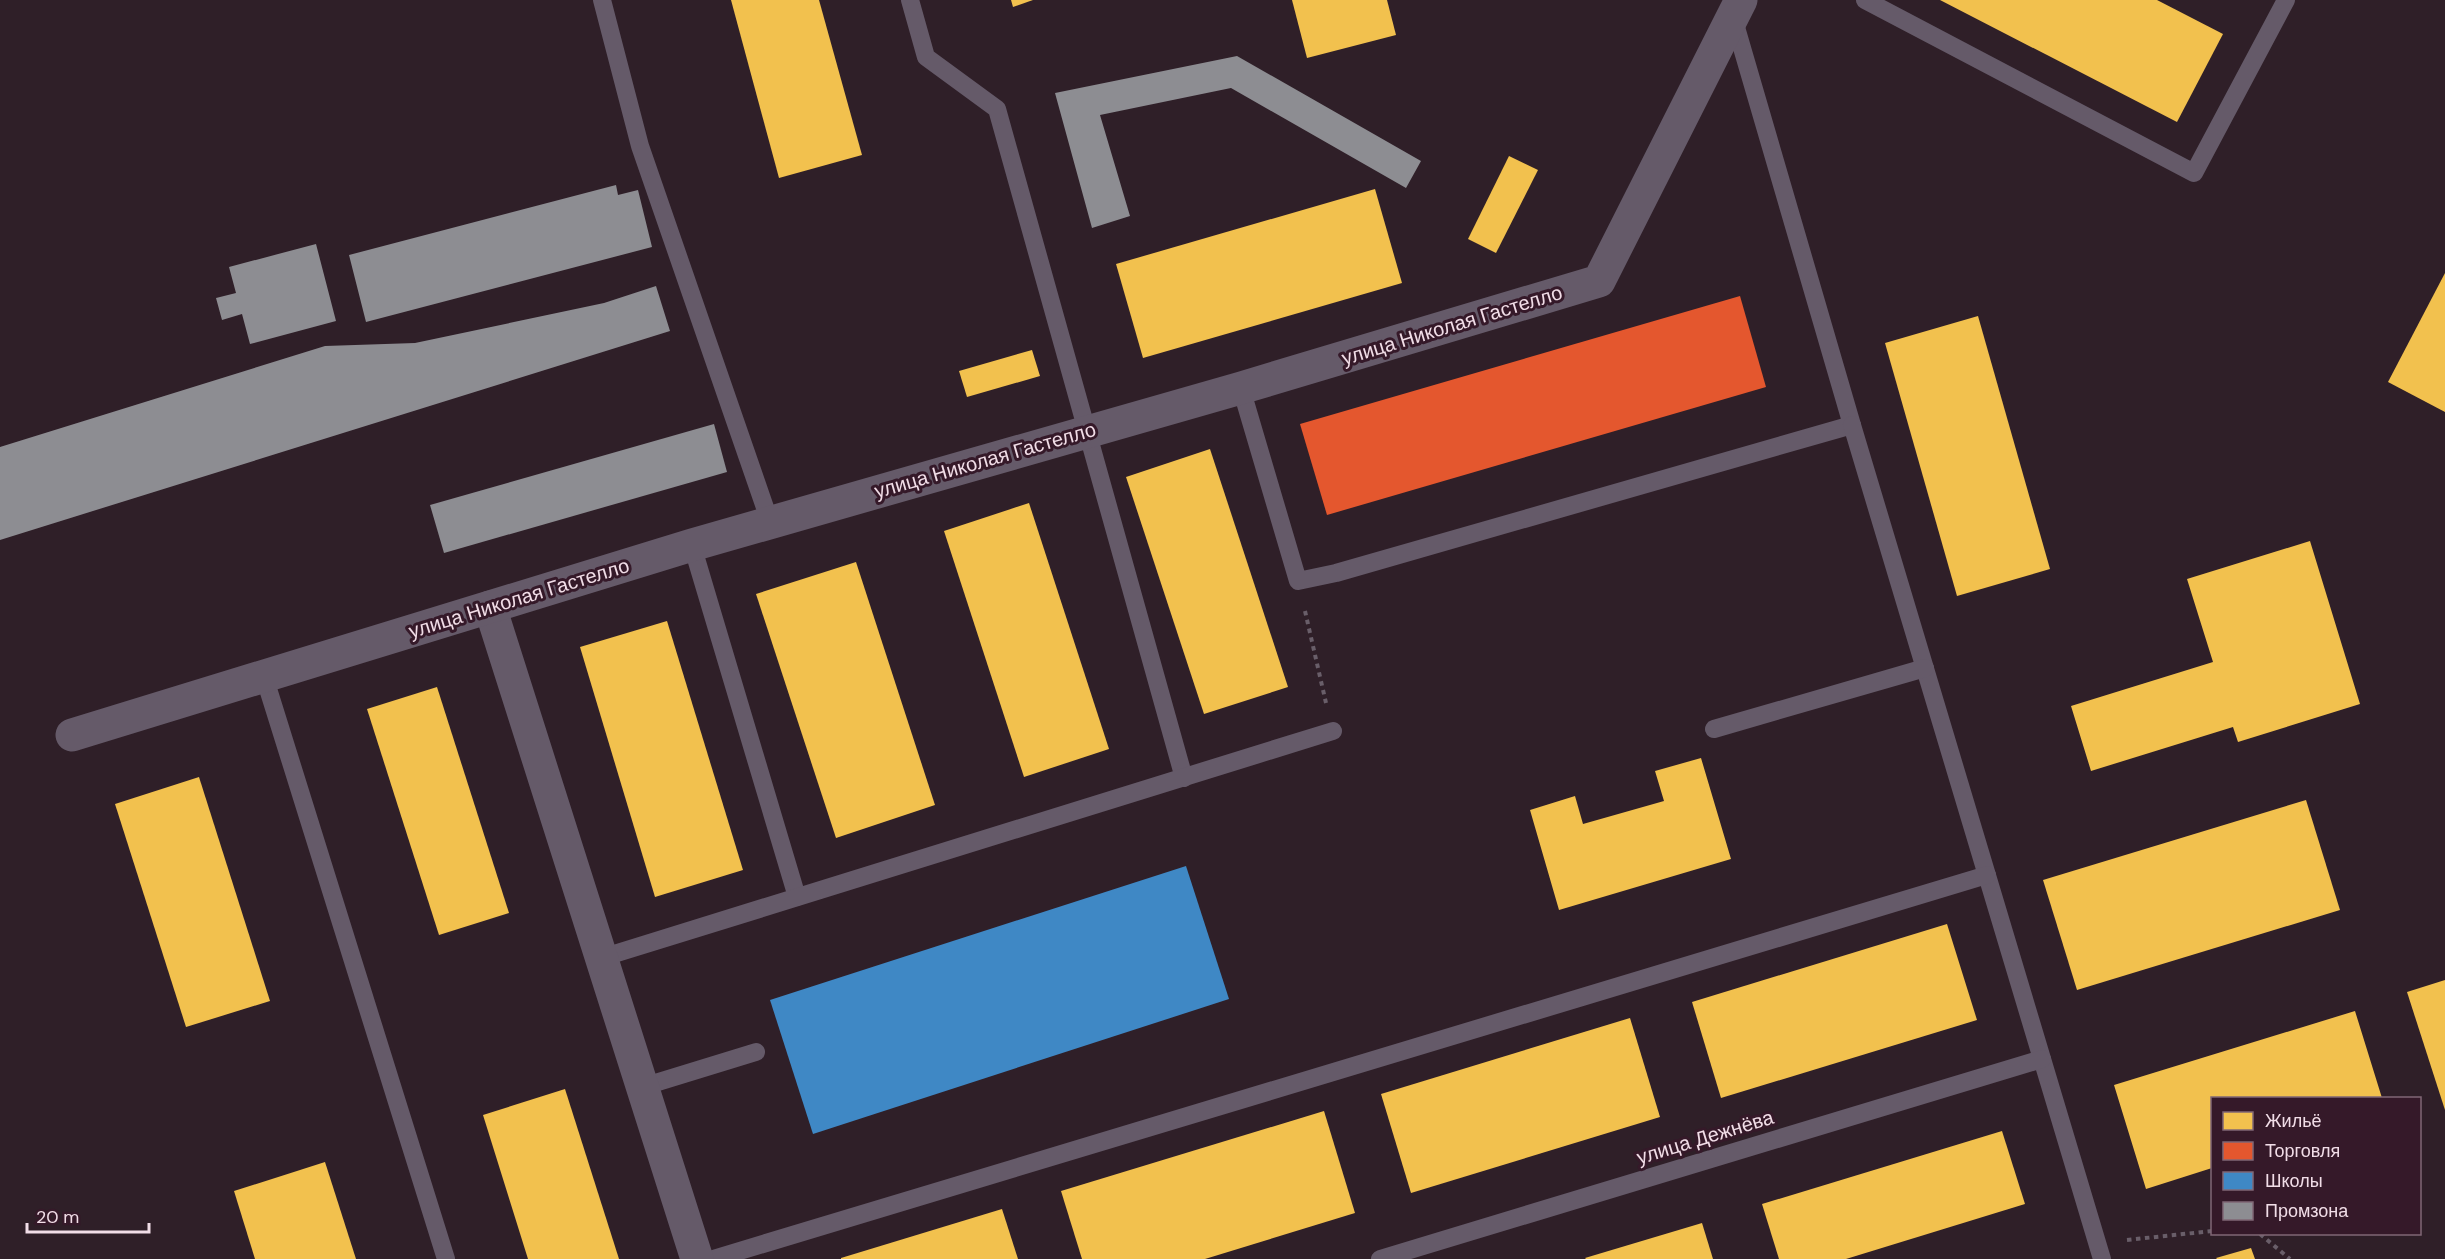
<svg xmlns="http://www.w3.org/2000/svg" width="2445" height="1259" font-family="'DM Sans',sans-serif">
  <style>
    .homes { fill: #f2c14e }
    .shops { fill: #e4572e }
    .schools { fill: #3f88c5 }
    .industry { fill: #8d8d92 }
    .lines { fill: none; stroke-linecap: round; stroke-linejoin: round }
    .path { stroke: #695e69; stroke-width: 4; stroke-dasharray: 4.5 4.5; stroke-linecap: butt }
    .lane { stroke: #655a69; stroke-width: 18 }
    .street { stroke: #655a69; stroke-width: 33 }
    .labels { text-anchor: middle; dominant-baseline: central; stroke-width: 6; stroke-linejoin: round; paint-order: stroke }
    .street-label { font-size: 20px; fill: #f1dde7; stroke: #351929 }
  </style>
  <rect width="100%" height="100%" fill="#2f1f28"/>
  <g class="homes">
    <polygon points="731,0 819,0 862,155 779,178"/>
    <polygon points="1011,0 1033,0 1013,7"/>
    <polygon points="1292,0 1387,0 1396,35 1307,58"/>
    <polygon points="1940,0 2157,0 2223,34 2177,122"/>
    <polygon points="1509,156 1538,170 1496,253 1468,239"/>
    <polygon points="1375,189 1402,283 1143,358 1116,264"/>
    <polygon points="2445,273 2445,412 2388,382"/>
    <polygon points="1978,316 2050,569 1957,596 1885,343"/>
    <polygon points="1032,350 1040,376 967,397 959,371"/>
    <polygon points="1210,449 1288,687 1204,714 1126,477"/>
    <polygon points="1029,503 1109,749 1024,777 944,531"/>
    <polygon points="2310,541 2360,704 2238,742 2233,727 2091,771 2071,706 2213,662 2187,579"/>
    <polygon points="856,562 935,805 836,838 756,594"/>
    <polygon points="667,621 743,870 655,897 580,647"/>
    <polygon points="437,687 509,913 439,935 367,709"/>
    <polygon points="1701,758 1731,859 1559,910 1530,810 1575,796 1583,824 1664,801 1655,771"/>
    <polygon points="199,777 270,1001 186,1027 115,804"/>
    <polygon points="2306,800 2340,910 2077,990 2043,880"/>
    <polygon points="1947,924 1977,1020 1721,1098 1692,1002"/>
    <polygon points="2445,980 2445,1110 2407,992"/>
    <polygon points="2355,1011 2382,1098 2212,1098 2212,1168 2146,1189 2114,1085"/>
    <polygon points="1630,1018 1660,1117 1411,1193 1381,1094"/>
    <polygon points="565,1089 619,1259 528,1259 483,1115"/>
    <polygon points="1324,1111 1355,1213 1205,1259 1082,1259 1061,1191"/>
    <polygon points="2002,1131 2025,1204 1846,1259 1779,1259 1762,1204"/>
    <polygon points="325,1162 356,1259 255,1259 234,1191"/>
    <polygon points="1002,1209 1018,1259 841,1259 841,1258"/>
    <polygon points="1702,1223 1713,1259 1586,1259 1585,1258"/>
    <polygon points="2251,1248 2255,1259 2217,1259 2216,1258"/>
  </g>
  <polygon class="shops" points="1740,296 1766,387 1327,515 1300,424"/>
  <polygon class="schools" points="1186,866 1229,999 813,1134 770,1000"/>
  <g class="industry">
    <polygon points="1237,56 1421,161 1406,188 1231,88 1100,115 1130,216 1092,228 1055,93"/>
    <polygon points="616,185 618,195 638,190 652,247 366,322 349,255"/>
    <polygon points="316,244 336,321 250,344 242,314 222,320 216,298 236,293 229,267"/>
    <polygon points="656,286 670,331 0,540 0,447 325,346 415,343 604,303"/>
    <polygon points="714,424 727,472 444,553 430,505"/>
  </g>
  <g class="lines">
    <g class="path">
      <polyline points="1305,611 1326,703"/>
      <polyline points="2260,1234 2290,1259"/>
      <polyline points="2127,1240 2212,1231"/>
    </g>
    <g class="lane">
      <polyline points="602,0 640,146 770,522"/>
      <polyline points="910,0 926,57 997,109 1184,778"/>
      <polyline points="1865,0 2194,173 2286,0"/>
      <polyline points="1241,388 1298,581 1336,573 1852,425 1733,17"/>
      <polyline points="1852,425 2102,1259"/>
      <polyline points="692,545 797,897"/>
      <polyline points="264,676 446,1259"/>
      <polyline points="1714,729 1925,668"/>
      <polyline points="601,958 1333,731"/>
      <polyline points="642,1087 756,1052"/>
      <polyline points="713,1259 1987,875"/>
      <polyline points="1380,1259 2042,1059"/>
    </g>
    <g class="street">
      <polyline points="490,607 697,1259"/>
      <polyline points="72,735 692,545 1241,388 1599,281 1741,0"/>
    </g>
  </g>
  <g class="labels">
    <g class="street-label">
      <text transform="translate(1452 325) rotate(-17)">улица Николая Гастелло</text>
      <text transform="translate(985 460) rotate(-16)">улица Николая Гастелло</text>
      <text transform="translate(519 598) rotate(-17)">улица Николая Гастелло</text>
      <text transform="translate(1705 1137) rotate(-17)">улица Дежнёва</text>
    </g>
  </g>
  <rect x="2211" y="1097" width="210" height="138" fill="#351929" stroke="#806775" stroke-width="1.5"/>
  <rect x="2223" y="1112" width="30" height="18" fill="#f2c14e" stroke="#806775" stroke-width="1.5"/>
  <text x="2265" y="1127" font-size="18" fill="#f1dde7">Жильё</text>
  <rect x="2223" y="1142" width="30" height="18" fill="#e4572e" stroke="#806775" stroke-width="1.5"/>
  <text x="2265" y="1157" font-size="18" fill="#f1dde7">Торговля</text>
  <rect x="2223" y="1172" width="30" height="18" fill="#3f88c5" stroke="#806775" stroke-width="1.5"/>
  <text x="2265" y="1187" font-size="18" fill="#f1dde7">Школы</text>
  <rect x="2223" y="1202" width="30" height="18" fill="#8d8d92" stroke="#806775" stroke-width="1.5"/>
  <text x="2265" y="1217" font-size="18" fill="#f1dde7">Промзона</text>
  <path d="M27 1223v9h122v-9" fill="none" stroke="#f1dde7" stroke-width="3"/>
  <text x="36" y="1223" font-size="18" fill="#f1dde7" stroke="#351929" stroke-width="4.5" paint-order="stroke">20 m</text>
</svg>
